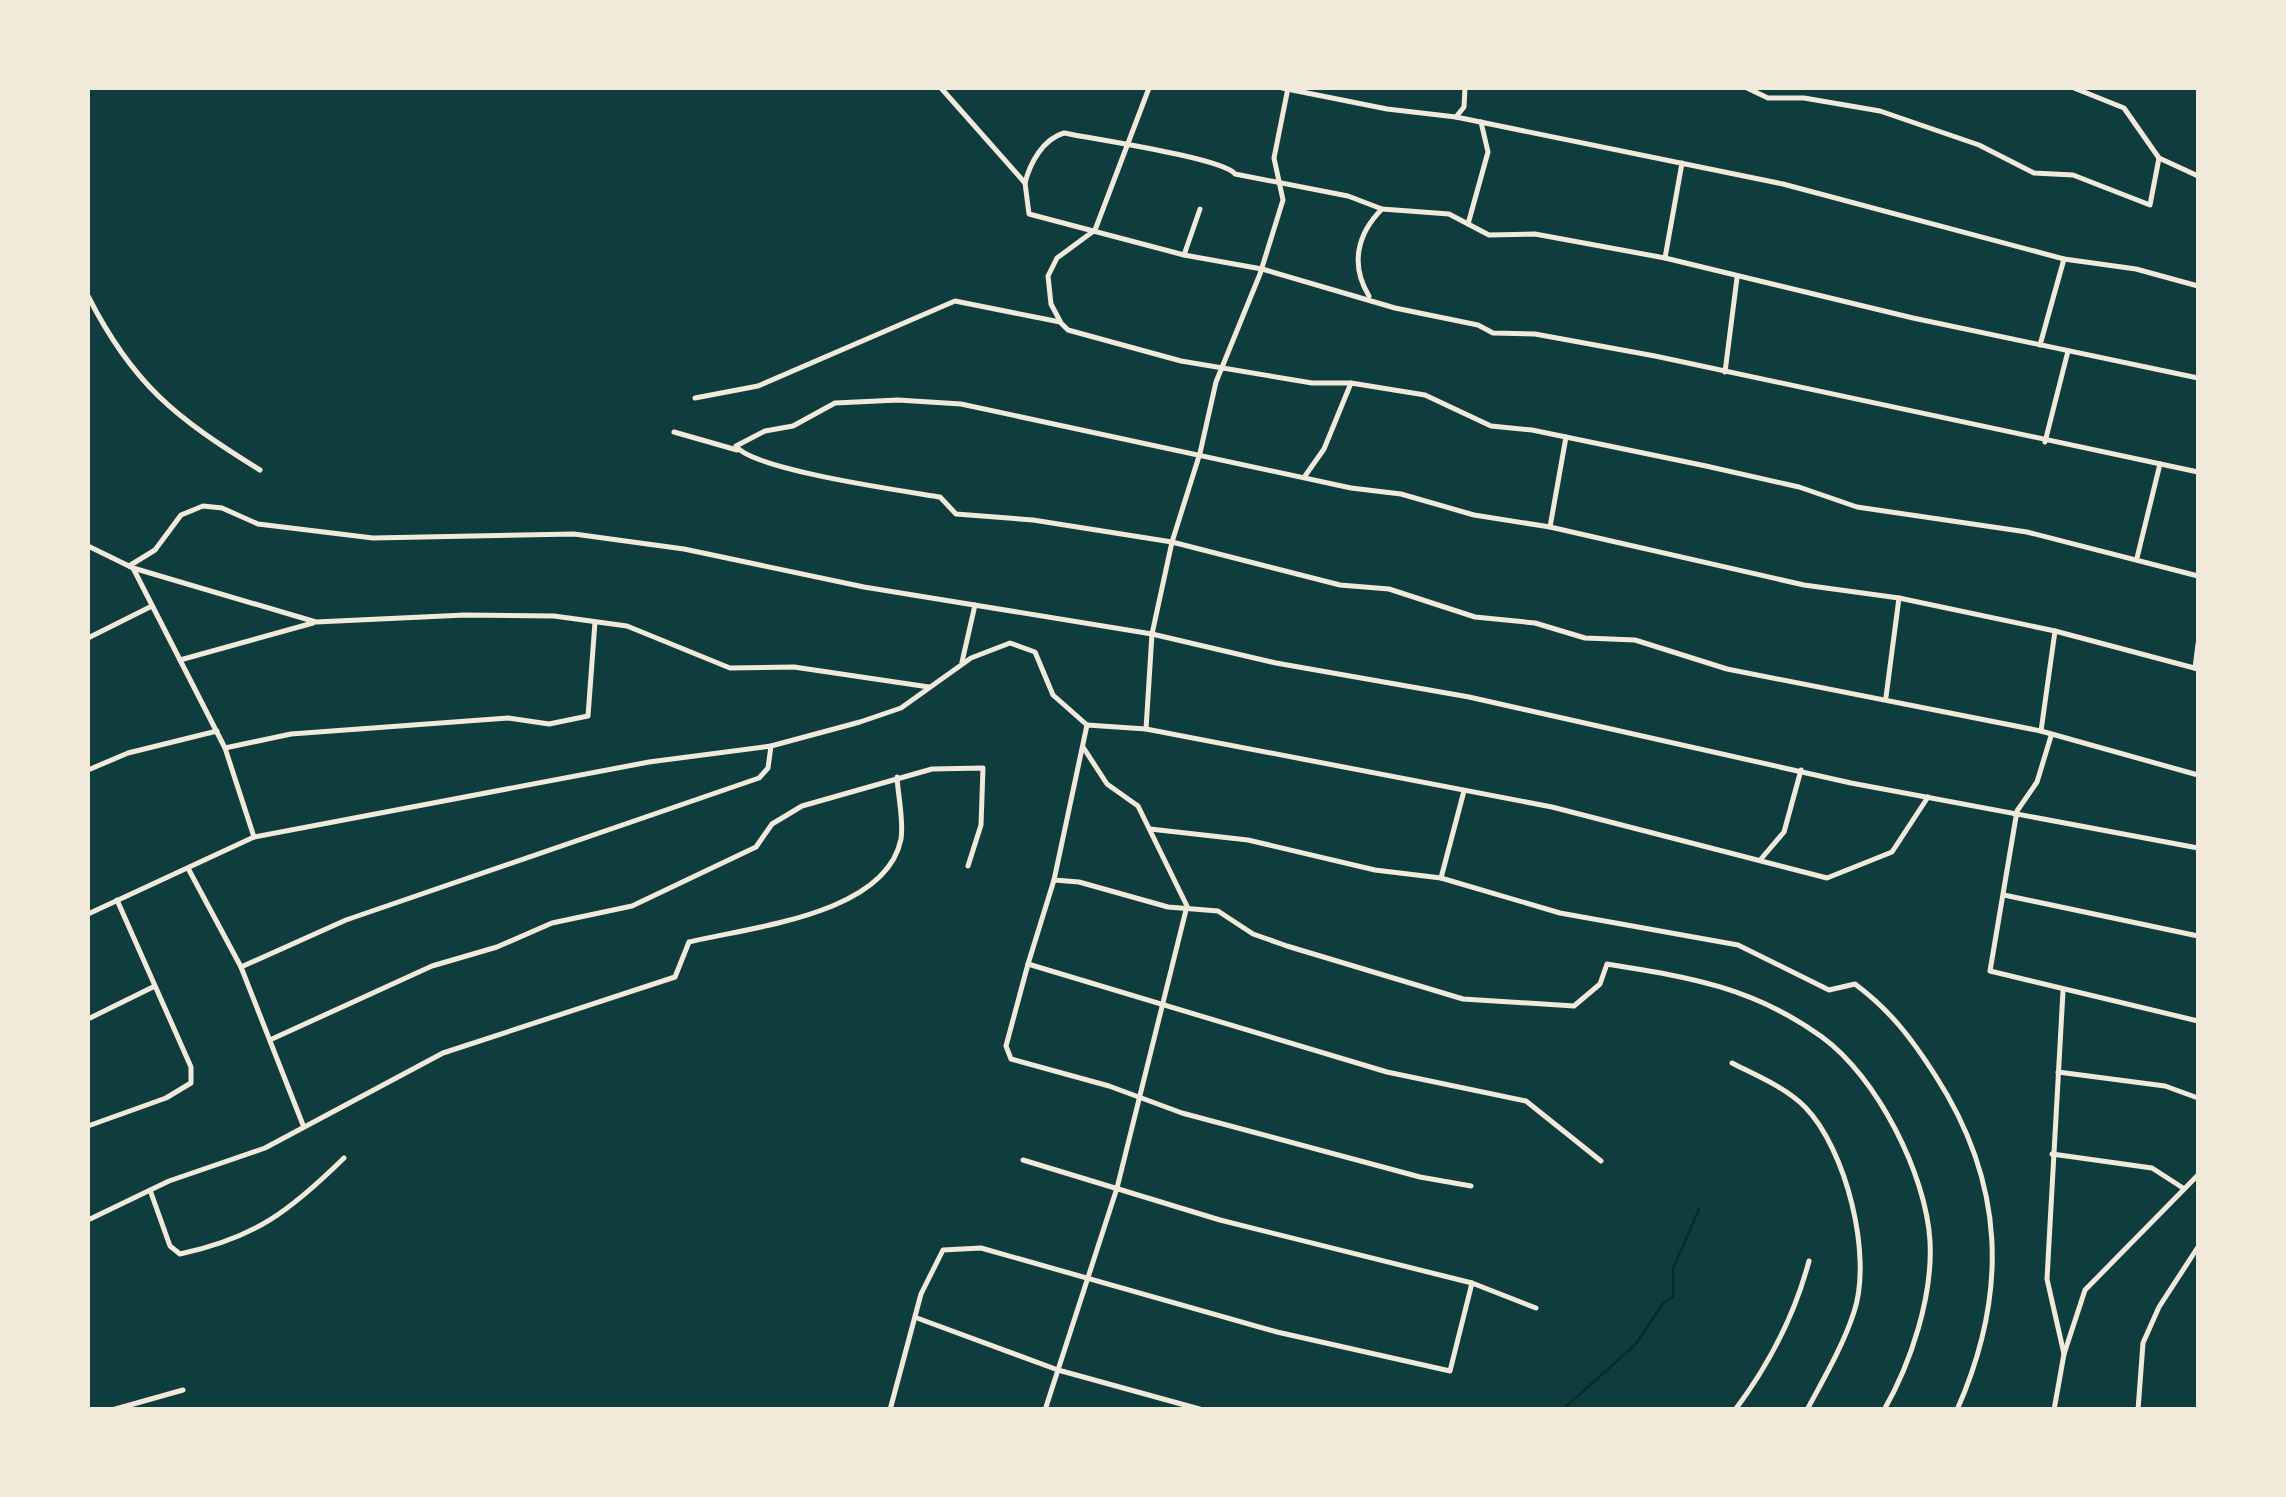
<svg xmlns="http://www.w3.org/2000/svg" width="2286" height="1497" font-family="'Fira Sans',sans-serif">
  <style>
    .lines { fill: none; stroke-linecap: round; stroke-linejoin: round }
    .stream { stroke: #0a2a2b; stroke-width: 2.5 }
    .minor { stroke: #f1e9da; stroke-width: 5 }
  </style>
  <rect width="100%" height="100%" fill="#0f3d3e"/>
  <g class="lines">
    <polyline class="stream" points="1562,1410 1635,1345 1663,1303 1673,1297 1673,1269 1699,1209"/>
    <g class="minor">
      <path d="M941,88L1025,183C1030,163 1043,139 1064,133C1093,139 1223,158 1235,174L1348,196L1382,209L1449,214L1489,235L1535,234L1665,258L1913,318L2198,378"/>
      <polyline points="1282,88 1387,109 1456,117 1783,184 2064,259 2136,269 2198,286"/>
      <polyline points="1747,88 1768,98 1804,98 1880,111 1979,145 2034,173 2073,175 2150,205 2159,158 2198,176"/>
      <polyline points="2074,88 2124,108 2159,158"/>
      <polyline points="1456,117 1464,107 1465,88"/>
      <polyline points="1025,183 1029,214 1184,255 1262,269 1395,308 1478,325 1493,333 1535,334 1655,356 2198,472"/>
      <polyline points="1468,224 1488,152 1481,122"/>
      <polyline points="1184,255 1200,209"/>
      <polyline points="1665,258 1682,163"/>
      <path d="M88,296C133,385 176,418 260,470"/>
      <path d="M1369,296C1350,265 1357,234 1382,209"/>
      <polyline points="1060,321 1051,304 1048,276 1057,258 1095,230 1149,88"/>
      <polyline points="2040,345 2064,259"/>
      <polyline points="1725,372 1737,278"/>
      <polyline points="695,398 758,386 955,301 1060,322 1068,330 1181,361 1312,383 1351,383 1425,395 1491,426 1532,430 1706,466 1799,487 1857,507 2027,532 2198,576"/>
      <polyline points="674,432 737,450"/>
      <polyline points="2045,442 2068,351"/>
      <polyline points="1305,476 1324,449 1351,383"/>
      <polyline points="1550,527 1566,437"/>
      <polyline points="88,546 133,568 316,622 465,615 554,616 627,626 730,668 794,667 929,687"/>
      <polyline points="2137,558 2160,464"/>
      <polyline points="129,566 155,550 181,515 203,506 222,508 258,524 373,538 574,534 684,549 864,587 1152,634 1276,663 1469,697 1851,783 2198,848"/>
      <polyline points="133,568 225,748 254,837"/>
      <polyline points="88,638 152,606"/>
      <polyline points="180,660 313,623"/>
      <polyline points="962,662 975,605"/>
      <polyline points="2195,668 2198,644"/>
      <path d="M2198,669L2055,631L1899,598L1804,585L1550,527L1474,515L1401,494L1351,488L961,404L898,400L835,403L793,426L765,431L736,446C753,470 904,491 940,497L956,514L1033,520L1172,542L1340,585L1389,589L1475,617L1535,623L1585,638L1635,640L1727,669L2041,731L2198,775"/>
      <polyline points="1886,697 1899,598"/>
      <polyline points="1146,729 1152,634 1172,542 1200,453 1216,382 1260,274 1283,200 1274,158 1288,88"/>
      <polyline points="2041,731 2055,631"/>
      <polyline points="2051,736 2037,782 2017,811 1990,971 2198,1021"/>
      <polyline points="225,748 291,734 508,718 549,724 588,716 595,622"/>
      <polyline points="88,770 128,753 217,731"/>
      <path d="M1150,829L1248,840L1375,870L1441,878L1560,913L1738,945L1829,990L1855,984C1890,1010 1912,1039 1935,1075C2005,1183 2009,1292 1957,1410"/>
      <polyline points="1761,859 1784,832 1801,770"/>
      <polyline points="189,870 241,967 303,1125"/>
      <polyline points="1441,878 1464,791"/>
      <path d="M1054,880L1079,882L1168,907L1218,911L1253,934L1287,946L1463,999L1574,1006L1600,984L1607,964C1688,977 1753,987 1822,1037C1877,1077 1926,1174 1930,1241C1933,1296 1911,1363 1884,1410"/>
      <polyline points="2004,895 2198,936"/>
      <polyline points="88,914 254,837 649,762 771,746 860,722 901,708 971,658 1010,643 1035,652 1053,695 1087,725"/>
      <polyline points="1028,964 1006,1046 1011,1059 1109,1086 1182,1113 1420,1177 1471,1186"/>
      <polyline points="241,967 346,920 759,778 768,768 771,746"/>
      <polyline points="2063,991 2047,1279 2064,1354"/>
      <polyline points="88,1019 153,987"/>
      <polyline points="272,1039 432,966 497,947 552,923 632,906 756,847 772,824 802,806 932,769 983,768 981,825 968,866"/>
      <path d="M1732,1063C1757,1076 1785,1087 1805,1107C1846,1149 1873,1256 1854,1312C1843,1346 1824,1378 1807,1410"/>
      <polyline points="2058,1072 2165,1086 2198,1098"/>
      <polyline points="88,1126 166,1098 191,1083 191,1067 117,900"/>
      <polyline points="2052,1154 2152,1168 2183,1188"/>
      <polyline points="1023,1160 1220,1220 1472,1283 1536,1308"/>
      <polyline points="1601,1161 1526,1101 1387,1072 1028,964 1054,880 1087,725 1146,729 1552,807 1827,878 1892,852 1928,797"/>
      <path d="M150,1190L170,1246L180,1254C255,1238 290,1211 344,1158"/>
      <path d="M88,1220L169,1181L265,1148L443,1053L675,977L689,942C750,927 886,915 901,839C904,821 898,796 897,777"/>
      <polyline points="917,1318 1058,1370 1203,1410"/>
      <polyline points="112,1410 183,1390"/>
      <polyline points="890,1410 921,1294 943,1250 981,1248 1277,1332 1450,1371 1472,1283"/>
      <polyline points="1045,1410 1117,1188 1187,906 1138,806 1107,784 1083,747"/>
      <path d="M1735,1410C1768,1366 1795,1314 1809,1261"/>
      <polyline points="2054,1410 2064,1354 2085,1290 2198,1175"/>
      <polyline points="2138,1410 2143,1343 2159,1307 2198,1247"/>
    </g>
  </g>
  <rect width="2286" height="1497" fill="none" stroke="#f1e9da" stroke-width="180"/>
</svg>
